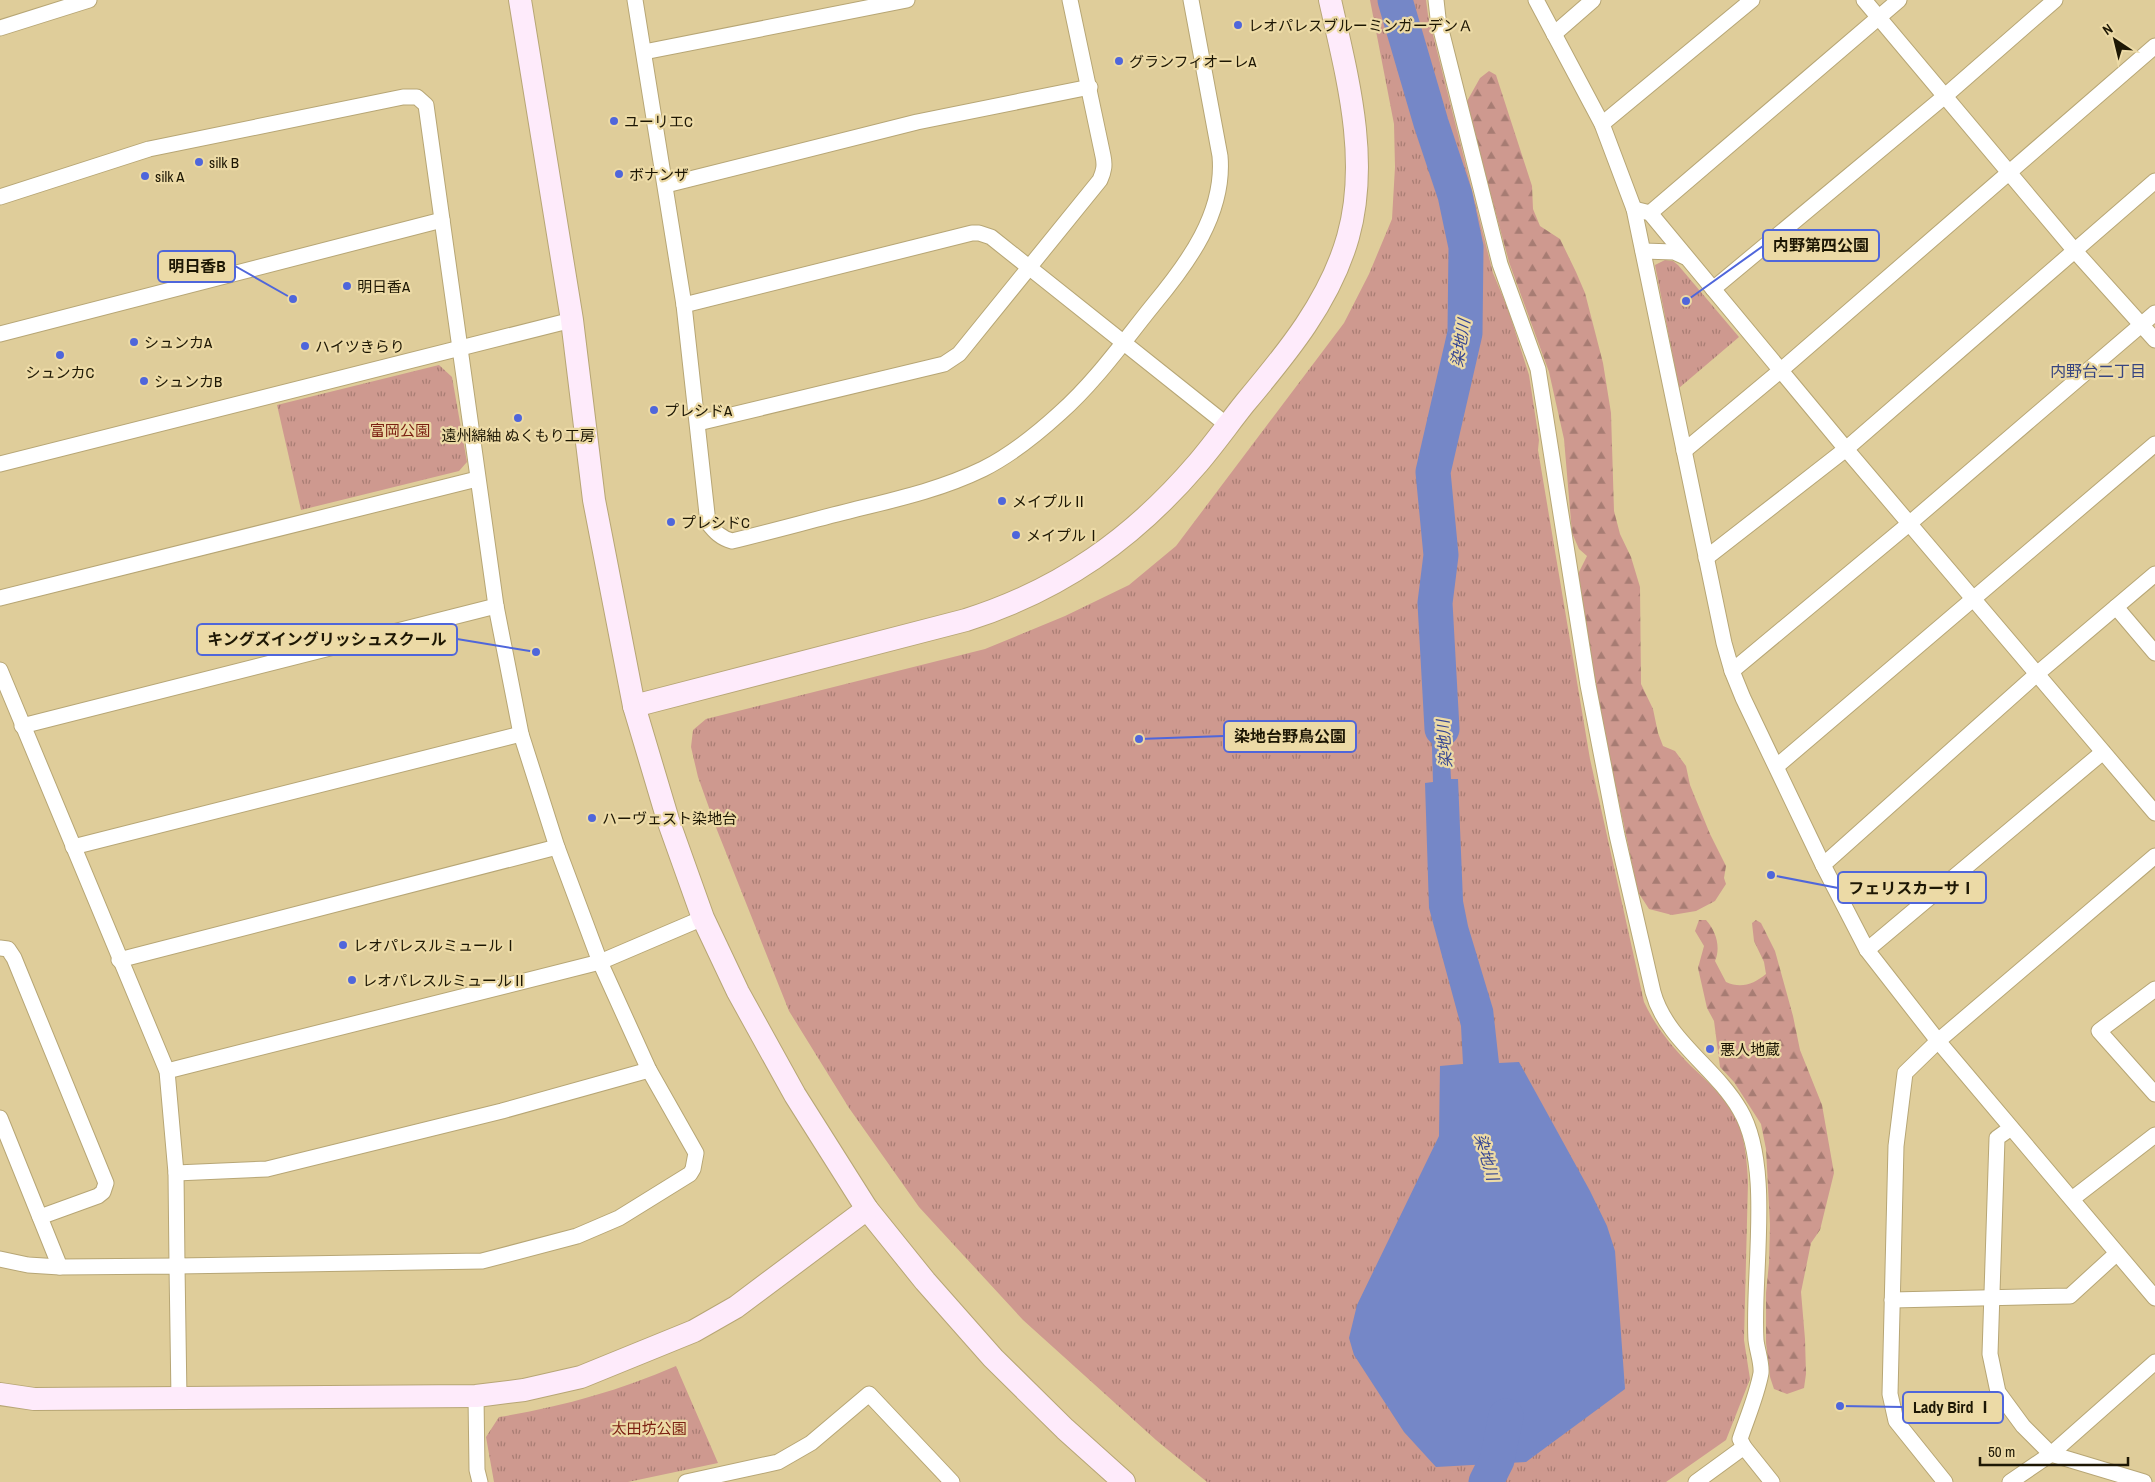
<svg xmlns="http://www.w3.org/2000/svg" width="2155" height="1482" font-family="'Archivo Narrow','Noto Sans JP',sans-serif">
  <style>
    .forest { fill: url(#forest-firs) }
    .park { fill: url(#park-tufts) }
    .water { fill: #7587c7 }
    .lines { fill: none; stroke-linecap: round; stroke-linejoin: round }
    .river { stroke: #7587c7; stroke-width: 35 }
    .street-casing { stroke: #b7a675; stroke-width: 17 }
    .secondary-casing { stroke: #b7a675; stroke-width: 24 }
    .street { stroke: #fff; stroke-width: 15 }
    .secondary { stroke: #feebfb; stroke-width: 22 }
    .poi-dot { fill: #4f66db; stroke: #ecdaa6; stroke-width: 2 }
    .labels { text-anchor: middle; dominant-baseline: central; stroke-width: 4.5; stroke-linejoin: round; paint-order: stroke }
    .poi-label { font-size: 15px; fill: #1d1704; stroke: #ecdaa6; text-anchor: start }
    .park-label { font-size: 15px; fill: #7c2012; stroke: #ecdaa6 }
    .water-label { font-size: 16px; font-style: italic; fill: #354593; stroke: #ecdaa6 }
    .neighbourhood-label { font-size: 16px; fill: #374580; stroke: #ecdaa6 }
    .leader { fill: none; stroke: #4f66db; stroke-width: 2 }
    .callout-dot { fill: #4f66db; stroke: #ecdaa6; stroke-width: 2 }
    .callout { fill: #ecdaa6; stroke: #4f66db; stroke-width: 2 }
    .callout-label { font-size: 16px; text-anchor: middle; font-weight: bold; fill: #1d1704 }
  </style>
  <defs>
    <pattern id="forest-firs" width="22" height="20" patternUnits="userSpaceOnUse" patternTransform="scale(1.25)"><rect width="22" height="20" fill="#ce998f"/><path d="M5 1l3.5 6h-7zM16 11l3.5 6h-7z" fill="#a77c73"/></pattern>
    <pattern id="park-tufts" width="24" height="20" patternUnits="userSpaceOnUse" patternTransform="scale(1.25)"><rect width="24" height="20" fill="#ce998f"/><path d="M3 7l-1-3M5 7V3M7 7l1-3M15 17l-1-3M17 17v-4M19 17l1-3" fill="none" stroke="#a77c73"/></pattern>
  </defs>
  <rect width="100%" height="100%" fill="#dfcd9a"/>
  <g class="forest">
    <polygon points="1489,71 1496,75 1532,186 1533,209 1540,226 1560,239 1576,272 1585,293 1603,363 1611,413 1614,511 1620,534 1631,557 1640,587 1641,684 1653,709 1658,733 1663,746 1675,751 1686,766 1690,785 1710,834 1726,866 1724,878 1726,884 1715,901 1696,911 1672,915 1649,909 1638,892 1600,712 1578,574 1587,556 1579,549 1572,533 1564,439 1549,372 1509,262 1466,103 1480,78"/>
    <path d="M1699,920H1706C1716,931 1721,947 1715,961L1726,982C1741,989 1754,984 1766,974L1764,962L1754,941L1752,923L1756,920L1761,923L1775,951L1793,1016L1800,1050L1822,1105L1834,1173L1820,1230L1811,1243L1801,1292L1805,1339L1806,1374L1804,1388L1787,1394L1774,1389L1770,1377L1766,1343V1293L1769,1263L1770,1225L1766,1149L1761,1124L1734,1082L1720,1067L1714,1021L1707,1008L1698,968L1704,946L1695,931Z"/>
  </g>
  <g class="park">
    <path d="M1370,0H1426L1428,15L1493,273L1508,309L1529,375L1539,440L1538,450L1590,759L1644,1002C1655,1026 1672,1047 1691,1066C1707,1081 1726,1098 1736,1118C1745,1137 1747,1161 1748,1182L1744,1340L1750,1379L1726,1440L1666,1482H1207L1156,1440L1023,1320L919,1207L849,1108L789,1011L717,830L698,777L691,747L693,730L706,719L985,649L1065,616L1129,585L1176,546L1344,323L1369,274L1392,219L1395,167L1394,124Z"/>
    <polygon points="1665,260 1673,261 1678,265 1739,337 1679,388 1655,265"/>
    <polygon points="439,365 452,377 467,462 459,471 301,510 277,405"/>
    <path d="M676,1366L718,1463L628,1482H494L486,1437L499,1417C560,1407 619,1391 676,1366Z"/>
  </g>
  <polygon class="water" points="1446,680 1451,779 1458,779 1463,901 1468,926 1493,1009 1499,1063 1519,1062 1590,1191 1607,1226 1615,1251 1625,1389 1526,1462 1436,1467 1404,1432 1354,1355 1349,1338 1357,1305 1439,1136 1440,1066 1463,1064 1461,1026 1429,908 1425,783 1433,782 1430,681"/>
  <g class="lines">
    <g class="river">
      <polyline points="1395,0 1431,123 1455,195 1466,247 1465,333 1433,472 1441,555 1435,603 1442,729"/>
      <polyline points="1486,1482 1497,1460 1506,1416"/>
    </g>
    <defs>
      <g id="street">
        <path d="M635,0L684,305L708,523C715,532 721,538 732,541C773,531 813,520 853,510C898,499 942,489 983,469C1011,455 1037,434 1060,413C1095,382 1124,341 1154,304C1188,263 1225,213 1220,156L1191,0"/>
        <path d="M1436,0L1438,18L1500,264L1538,369L1588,685L1617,835L1653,992C1666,1040 1716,1068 1740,1110C1773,1166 1752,1275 1756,1340C1757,1350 1762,1363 1761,1373C1757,1395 1747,1418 1740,1439L1744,1447"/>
        <polyline points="1536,0 1602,124 1634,209 1724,643 1732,671 1743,698 1823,865 1867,950 1938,1041 2155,1298"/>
        <polyline points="1864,0 2075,251 2155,340"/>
        <polyline points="0,28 89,0"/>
        <polyline points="1554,34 1593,0"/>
        <polyline points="644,52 907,0"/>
        <polyline points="1602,124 1752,0"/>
        <polyline points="666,185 917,122 1090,87"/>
        <polyline points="0,197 149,149 403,97 417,97 426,105 496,606 521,734 557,847 600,962 649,1070 696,1153 693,1169 690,1174 619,1218 577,1236 482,1261 177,1266 176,1173 167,1071 0,670"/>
        <polyline points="1634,209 1650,213 1846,449 2155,813"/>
        <polyline points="1650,213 1899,0"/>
        <polyline points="1643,251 1674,252 1685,257"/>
        <polyline points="1713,289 1945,96 2055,0"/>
        <polyline points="684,305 972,233 979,233 991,237 1227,425"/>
        <polyline points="0,334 442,220"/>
        <path d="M698,423L944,364L959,354L1100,180C1104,171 1105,165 1103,156L1070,0"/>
        <polyline points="1684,451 1780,371 2155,46"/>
        <polyline points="0,464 572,320"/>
        <polyline points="1706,558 1846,449 2155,181"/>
        <polyline points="0,598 477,479"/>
        <polyline points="2116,607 2155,653"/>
        <polyline points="1732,671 1910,523 2155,313"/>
        <polyline points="22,726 496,606"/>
        <polyline points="1777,766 2155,444"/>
        <polyline points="73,847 521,734"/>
        <polyline points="1823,865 2038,673 2155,574"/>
        <polyline points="0,948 8,949 14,958 106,1183 103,1192 98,1196 40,1217"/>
        <polyline points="1867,950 2103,752"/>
        <polyline points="119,960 557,847"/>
        <polyline points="2155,989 2099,1031 2155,1094"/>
        <polyline points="167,1071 600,962 703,918"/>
        <polyline points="0,1118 60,1267 177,1266 179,1399"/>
        <polyline points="2011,1128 1997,1138 1990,1354 1998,1392 2023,1426 2051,1454 2144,1482"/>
        <polyline points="176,1173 267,1169 502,1111 649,1070"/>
        <polyline points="2072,1199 2155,1135"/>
        <polyline points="0,1259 28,1265 60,1267"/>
        <polyline points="1892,1300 2070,1296 2116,1254"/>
        <polyline points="476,1396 477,1470 480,1482"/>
        <polyline points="686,1482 778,1462 811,1443 869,1394 952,1482"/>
        <polyline points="1696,1482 1744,1447 1772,1482"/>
        <polyline points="1945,1482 1896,1421 1890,1394 1896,1146 1905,1073 1938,1041 2155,856"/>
        <polyline points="2010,1482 2051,1454 2155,1362"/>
      </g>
      <g id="secondary">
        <polyline points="520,0 572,320 594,500 634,706 668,820 703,918 738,992 795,1095 867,1209 925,1281 993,1358 1065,1429 1124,1482"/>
        <path d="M634,706L966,620C1061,590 1134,538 1198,463C1215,443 1229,423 1245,403C1287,353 1330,301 1348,237C1370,159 1347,76 1330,0"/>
        <polyline points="0,1394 34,1399 476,1396 524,1390 581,1377 694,1331 736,1307 867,1209"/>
      </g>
    </defs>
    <use href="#street" class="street-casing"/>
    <use href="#secondary" class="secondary-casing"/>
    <use href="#street" class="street"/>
    <use href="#secondary" class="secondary"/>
  </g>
  <g class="poi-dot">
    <circle cx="1238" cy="25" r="5"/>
    <circle cx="1119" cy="61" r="5"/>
    <circle cx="614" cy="121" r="5"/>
    <circle cx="199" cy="162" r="5"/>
    <circle cx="619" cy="174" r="5"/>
    <circle cx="145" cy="176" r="5"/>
    <circle cx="347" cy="286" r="5"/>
    <circle cx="134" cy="342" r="5"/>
    <circle cx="305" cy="346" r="5"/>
    <circle cx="60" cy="355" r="5"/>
    <circle cx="144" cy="381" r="5"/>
    <circle cx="654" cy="410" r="5"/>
    <circle cx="518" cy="418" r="5"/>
    <circle cx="1002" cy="501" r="5"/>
    <circle cx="671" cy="522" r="5"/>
    <circle cx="1016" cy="535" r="5"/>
    <circle cx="592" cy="818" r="5"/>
    <circle cx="343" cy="945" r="5"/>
    <circle cx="352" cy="980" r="5"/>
    <circle cx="1710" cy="1049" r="5"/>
  </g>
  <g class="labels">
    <g class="poi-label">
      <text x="1248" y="25">レオパレスブルーミンガーデンＡ</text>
      <text x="1129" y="61">グランフィオーレA</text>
      <text x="624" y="121">ユーリエC</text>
      <text x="209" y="162">silk B</text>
      <text x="629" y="174">ボナンザ</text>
      <text x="155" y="176">silk A</text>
      <text x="357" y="286">明日香A</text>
      <text x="144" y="342">シュンカA</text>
      <text x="315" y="346">ハイツきらり</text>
      <text x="60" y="372" text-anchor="middle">シュンカC</text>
      <text x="154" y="381">シュンカB</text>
      <text x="664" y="410">プレシドA</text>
      <text x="518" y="435" text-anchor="middle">遠州綿紬 ぬくもり工房</text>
      <text x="1012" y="501">メイプルⅡ</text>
      <text x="681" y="522">プレシドC</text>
      <text x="1026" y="535">メイプルⅠ</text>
      <text x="602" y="818">ハーヴェスト染地台</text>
      <text x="353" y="945">レオパレスルミュールⅠ</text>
      <text x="362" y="980">レオパレスルミュールⅡ</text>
      <text x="1720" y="1049">悪人地蔵</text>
    </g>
    <g class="park-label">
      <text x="400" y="430">富岡公園</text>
      <text x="649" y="1428">太田坊公園</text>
    </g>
    <g class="water-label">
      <text transform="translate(1460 343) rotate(-81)">染地川</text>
      <text transform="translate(1444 744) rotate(-94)">染地川</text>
      <text transform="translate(1487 1157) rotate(74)">染地川</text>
    </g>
    <g class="neighbourhood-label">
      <text x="2098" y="371">内野台二丁目</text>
    </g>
  </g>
  <path class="leader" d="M1686 301L1763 246M293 299L235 266M536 652L457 639M1139 739L1224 736M1771 875L1838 888M1840 1406L1903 1407"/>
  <g class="callout-dot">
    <circle cx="1686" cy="301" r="5"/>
    <circle cx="293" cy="299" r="5"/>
    <circle cx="536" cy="652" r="5"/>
    <circle cx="1139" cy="739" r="5"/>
    <circle cx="1771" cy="875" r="5"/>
    <circle cx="1840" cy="1406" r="5"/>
  </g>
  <g class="callout">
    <rect x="1763" y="230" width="116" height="31" rx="5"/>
    <rect x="158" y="251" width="77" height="31" rx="5"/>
    <rect x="197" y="624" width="260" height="31" rx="5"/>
    <rect x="1224" y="721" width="132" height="31" rx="5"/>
    <rect x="1838" y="872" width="148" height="31" rx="5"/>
    <rect x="1903" y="1392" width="100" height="31" rx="5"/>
  </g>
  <g class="callout-label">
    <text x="1821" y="251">内野第四公園</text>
    <text x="197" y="272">明日香B</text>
    <text x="327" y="645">キングズイングリッシュスクール</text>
    <text x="1290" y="742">染地台野鳥公園</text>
    <text x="1912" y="894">フェリスカーサⅠ</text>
    <text x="1953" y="1413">Lady Bird Ⅰ</text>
  </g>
  <g transform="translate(2115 40) rotate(325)" stroke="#ecdaa6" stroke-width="4" paint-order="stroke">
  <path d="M0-4L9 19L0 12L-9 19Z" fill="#1d1704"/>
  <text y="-8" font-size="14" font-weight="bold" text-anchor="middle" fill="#1d1704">N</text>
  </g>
  <path d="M1980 1457v8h148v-8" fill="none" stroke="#1d1704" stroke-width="2.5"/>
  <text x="1988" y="1457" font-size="15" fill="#1d1704" stroke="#ecdaa6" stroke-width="4" paint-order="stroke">50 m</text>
</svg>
